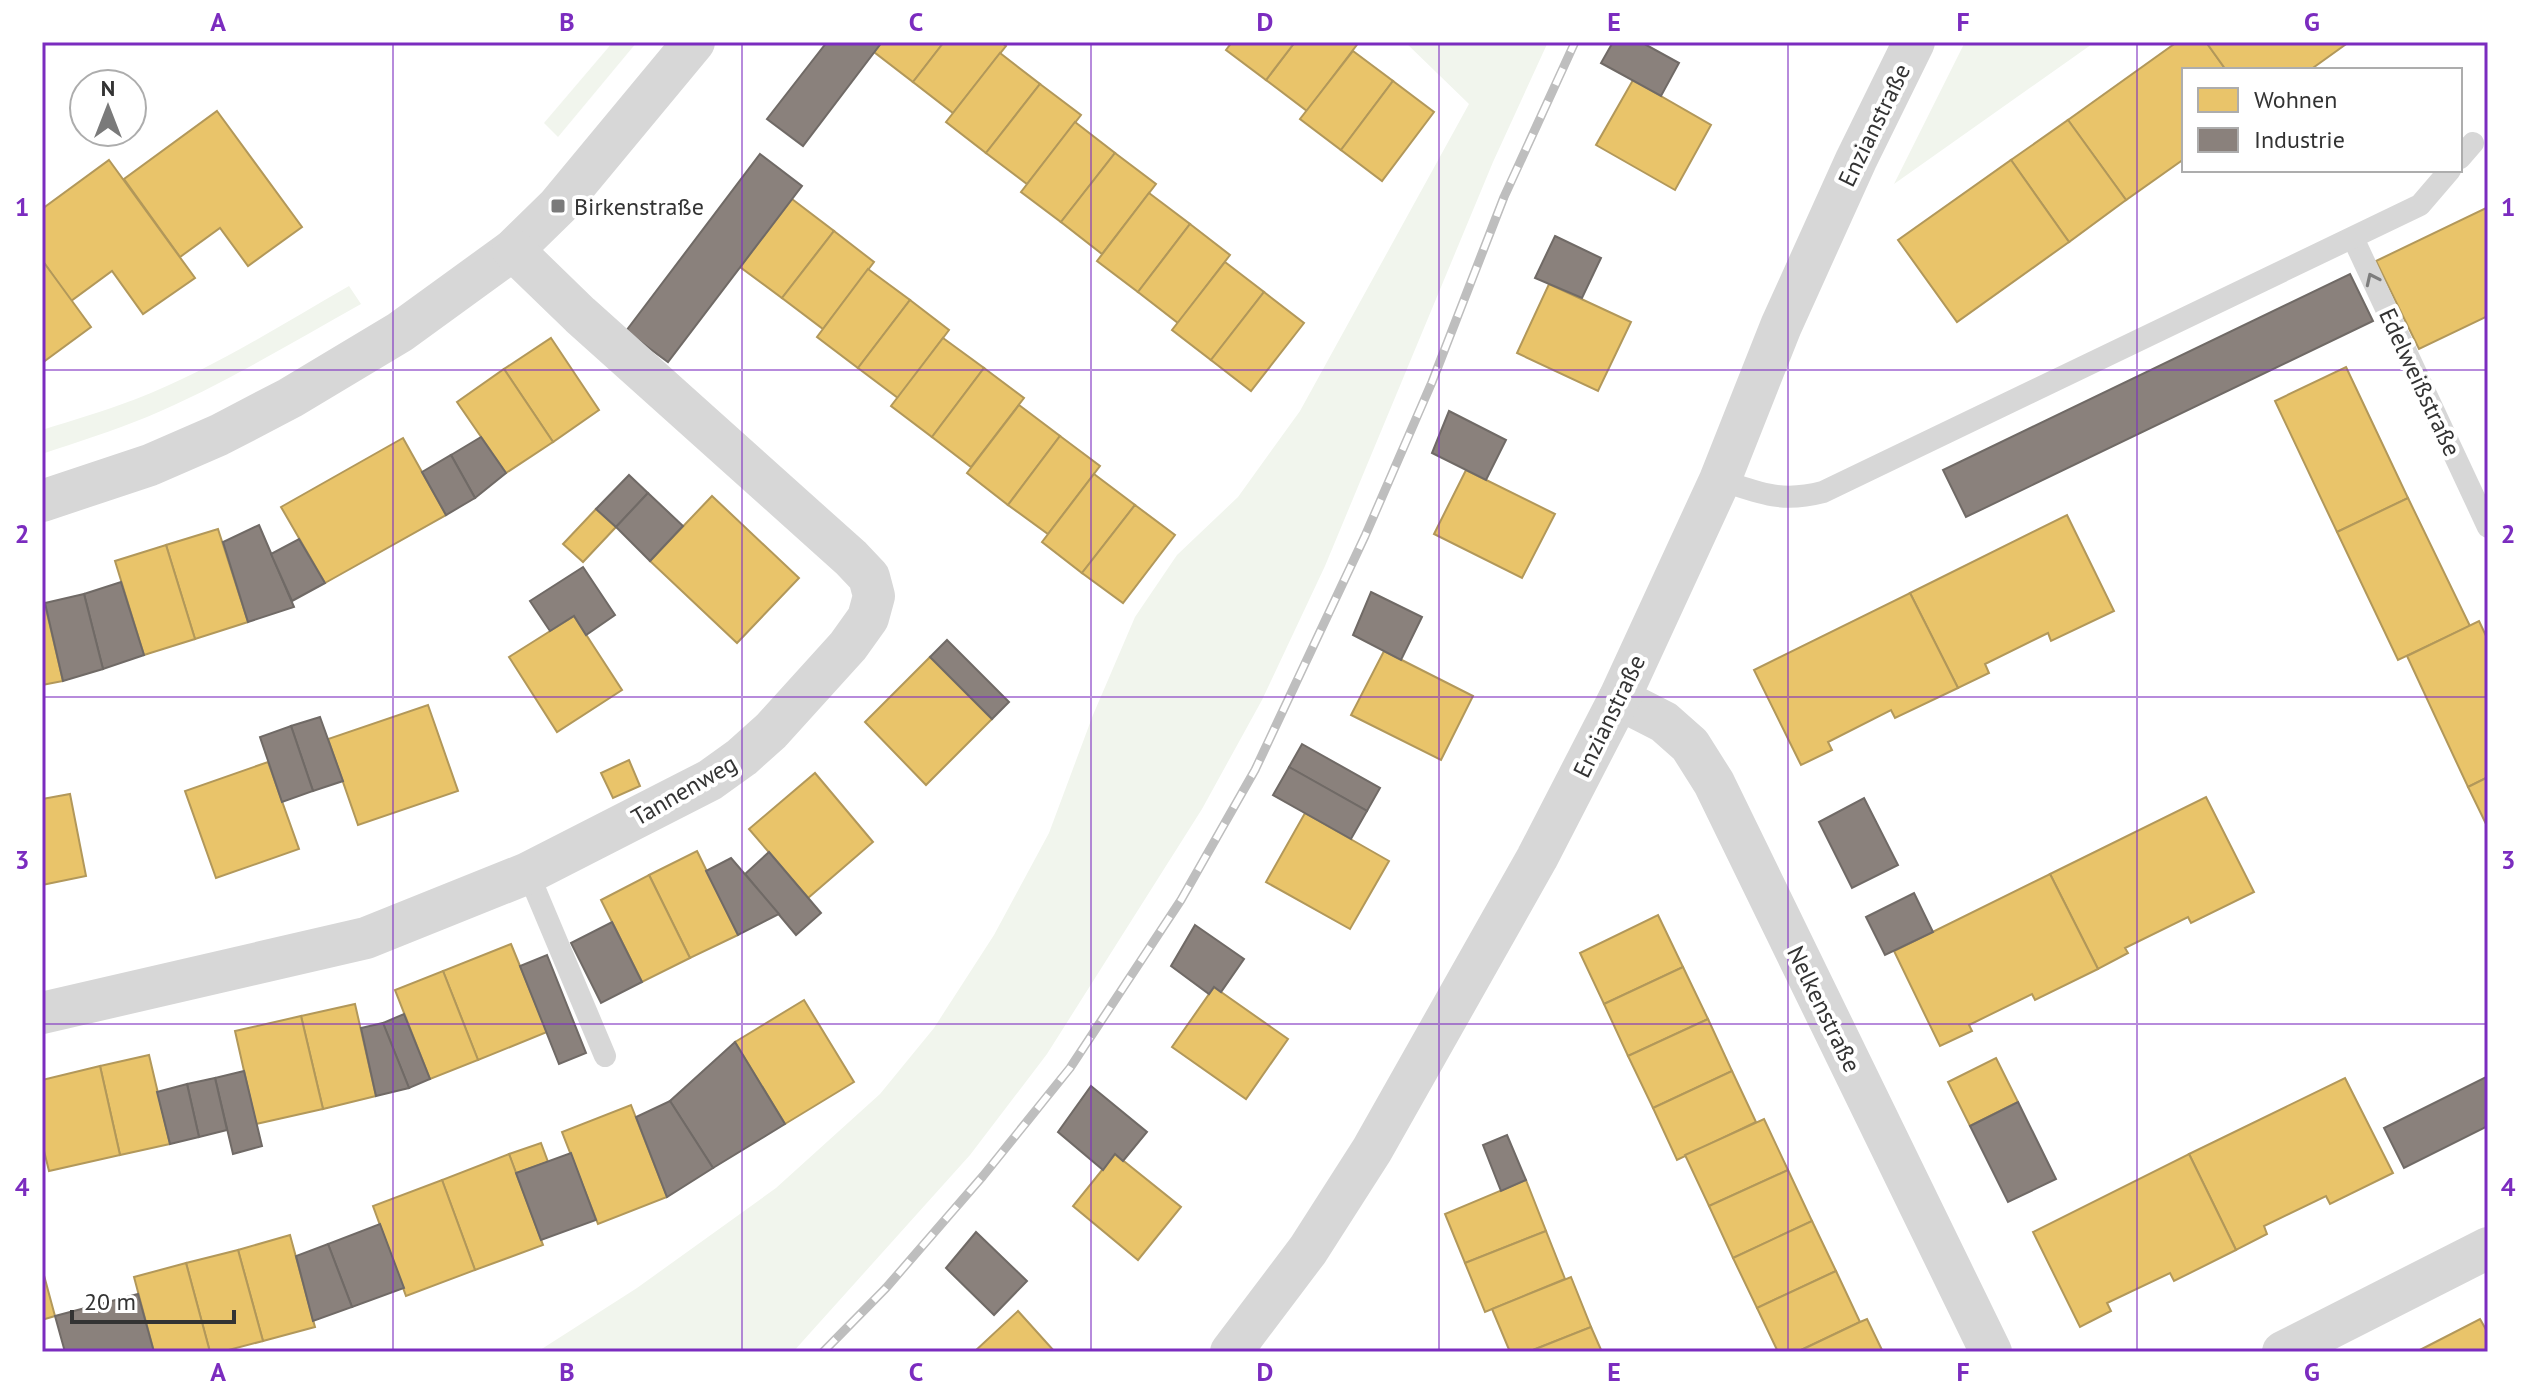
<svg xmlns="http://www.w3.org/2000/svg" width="2530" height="1394" font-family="'PT Sans',sans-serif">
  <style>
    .green { fill: #f1f5ed }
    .homes { fill: #e9c46a; stroke: #b2985a; stroke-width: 2 }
    .industry { fill: #8a817c; stroke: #706a66; stroke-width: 2 }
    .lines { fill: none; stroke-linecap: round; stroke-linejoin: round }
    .service { stroke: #d7d7d7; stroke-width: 22 }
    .minor { stroke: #d7d7d7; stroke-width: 42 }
    .rail-casing { stroke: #bebebe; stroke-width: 9 }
    .rail { stroke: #fff; stroke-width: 6; stroke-dasharray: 18; stroke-linecap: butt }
    .oneway { stroke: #7d7d7d }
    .grid { fill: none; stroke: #7b2cbf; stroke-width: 2; stroke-opacity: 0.55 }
    .poi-dot { fill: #7a7a7a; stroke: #fff; stroke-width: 3 }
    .labels { text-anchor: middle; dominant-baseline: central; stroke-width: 8; stroke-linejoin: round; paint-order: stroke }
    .street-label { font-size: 24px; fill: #333; stroke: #fff }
    .poi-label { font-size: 24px; fill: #333; stroke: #fff; text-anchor: start }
    .neatline { fill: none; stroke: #7b2cbf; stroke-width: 3 }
    .grid-label { font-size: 26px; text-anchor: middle; font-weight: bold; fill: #7b2cbf }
  </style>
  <rect width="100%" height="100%" fill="#fff"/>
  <g class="green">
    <polygon points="613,42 637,42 558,137 544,123"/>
    <polygon points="1405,42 1548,42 1493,162 1325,566 1262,700 1202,809 1047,1054 970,1155 793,1352 537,1352 637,1288 776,1188 880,1094 934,1028 994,935 1049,833 1093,715 1135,617 1177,555 1238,497 1300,411 1469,104"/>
    <polygon points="1965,42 2095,42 1894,184"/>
    <path d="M349,286L361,304C291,343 221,386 147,417C113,431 77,442 42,454V430C73,420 105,411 136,399C211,370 279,326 349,286Z"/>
  </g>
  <g class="homes">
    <polygon points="882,42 944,42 913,82 874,52"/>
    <polygon points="944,42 1000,42 1006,46 953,113 913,82"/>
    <polygon points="1295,42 1359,42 1307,111 1266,80"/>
    <polygon points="1295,42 1266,80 1226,50 1232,42"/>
    <polygon points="2177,42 2206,42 2226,70 2184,70 2184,159 2126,200 2068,120"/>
    <polygon points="2206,42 2349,42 2310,70 2226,70"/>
    <polygon points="1353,51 1393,81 1341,150 1300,119"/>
    <polygon points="1000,53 1040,84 986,153 946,122"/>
    <polygon points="1633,80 1711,125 1675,190 1596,145"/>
    <polygon points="1393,81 1434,112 1382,181 1341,150"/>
    <polygon points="1040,84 1081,115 1027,184 986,153"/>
    <polygon points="217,111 302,227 248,266 220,228 180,257 124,179"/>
    <polygon points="2068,120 2126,200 2069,242 2011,160"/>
    <polygon points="1075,122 1115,153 1061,222 1021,192"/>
    <polygon points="1115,153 1156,184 1102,254 1061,222"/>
    <polygon points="109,160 195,278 143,314 112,271 71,301 42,260 42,209"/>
    <polygon points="2011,160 2069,242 1957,322 1898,240"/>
    <polygon points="1149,193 1190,224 1138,292 1097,261"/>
    <polygon points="792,199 834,231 782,298 740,267"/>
    <polygon points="2486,208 2488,316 2419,349 2376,261"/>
    <polygon points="1190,224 1230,255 1178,323 1138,292"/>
    <polygon points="834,231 874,262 823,329 782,298"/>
    <polygon points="42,260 91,327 42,363"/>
    <polygon points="1225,262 1264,292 1211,360 1172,330"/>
    <polygon points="868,269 910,300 858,368 817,337"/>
    <polygon points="1549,284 1631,322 1598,391 1517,353"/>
    <polygon points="1264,292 1304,323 1251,391 1211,360"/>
    <polygon points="910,300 949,330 898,398 858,368"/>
    <polygon points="551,338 599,410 553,442 504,369"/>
    <polygon points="943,338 984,368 932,437 891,406"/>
    <polygon points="2346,367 2408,498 2337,532 2275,401"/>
    <polygon points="984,368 1024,398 971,467 932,437"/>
    <polygon points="504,369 553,442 506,473 457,402"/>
    <polygon points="1019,405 1060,436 1008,505 967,473"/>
    <polygon points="1060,436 1100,466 1048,534 1008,505"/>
    <polygon points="403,438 446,515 325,583 281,507"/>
    <polygon points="1466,470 1555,514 1522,578 1434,534"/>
    <polygon points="1094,474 1135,505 1082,573 1042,542"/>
    <polygon points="712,496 799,578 737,643 650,561"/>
    <polygon points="2408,498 2470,626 2398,660 2337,532"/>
    <polygon points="1135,505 1175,535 1123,603 1082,573"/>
    <polygon points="596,509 616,527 583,562 563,544"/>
    <polygon points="2067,515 2114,611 2051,641 2048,633 1985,664 1989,673 1958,688 1910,593"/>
    <polygon points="218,529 248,622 195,639 166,545"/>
    <polygon points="166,545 195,639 144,655 115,561"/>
    <polygon points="42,592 63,681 42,685"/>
    <polygon points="1910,593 1958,688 1895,718 1891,710 1828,742 1832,750 1801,765 1754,670"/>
    <polygon points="574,616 622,690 557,732 509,657"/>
    <polygon points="2479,621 2488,640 2488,777 2468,787 2407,656"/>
    <polygon points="1384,651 1473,696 1441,760 1351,715"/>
    <polygon points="930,657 992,719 926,785 865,722"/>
    <polygon points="428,705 458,791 358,825 328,739"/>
    <polygon points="629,760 640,786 613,798 601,773"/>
    <polygon points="268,762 299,849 216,878 185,791"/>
    <polygon points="815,773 873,842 808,898 749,829"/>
    <polygon points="2488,777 2488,828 2468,787"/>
    <polygon points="70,794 86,876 42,885 42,799"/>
    <polygon points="2206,797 2254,892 2191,923 2188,917 2125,948 2128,953 2098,969 2050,874"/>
    <polygon points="1305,813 1389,861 1350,929 1266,882"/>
    <polygon points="697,851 738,935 690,958 649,875"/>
    <polygon points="2050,874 2098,969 2035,1000 2032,994 1969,1025 1972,1031 1940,1046 1894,951"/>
    <polygon points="649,875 690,958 642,982 601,900"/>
    <polygon points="1658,915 1683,967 1604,1004 1580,953"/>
    <polygon points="511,944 547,1032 478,1060 443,971"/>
    <polygon points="1683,967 1708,1019 1628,1056 1604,1004"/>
    <polygon points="443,971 478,1060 430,1079 395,990"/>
    <polygon points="1214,987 1288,1039 1246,1099 1172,1047"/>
    <polygon points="804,1000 854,1082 785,1124 735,1042"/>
    <polygon points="355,1004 376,1096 323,1109 301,1016"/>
    <polygon points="301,1016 323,1109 256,1124 235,1031"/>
    <polygon points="1708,1019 1732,1071 1653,1108 1628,1056"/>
    <polygon points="149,1055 170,1144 120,1155 100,1066"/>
    <polygon points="1996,1058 2018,1102 1970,1126 1948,1082"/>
    <polygon points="100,1066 120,1155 49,1171 42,1143 42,1080"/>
    <polygon points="1732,1071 1756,1122 1677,1160 1653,1108"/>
    <polygon points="2345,1078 2393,1173 2330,1204 2326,1196 2264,1226 2267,1234 2236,1250 2189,1154"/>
    <polygon points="631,1105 667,1197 598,1224 562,1132"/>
    <polygon points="1764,1119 1788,1170 1709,1206 1685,1155"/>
    <polygon points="541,1143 548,1162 516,1173 509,1154"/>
    <polygon points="509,1154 543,1245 475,1270 442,1180"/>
    <polygon points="1115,1154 1181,1207 1138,1260 1073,1206"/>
    <polygon points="2189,1154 2236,1250 2174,1281 2170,1273 2107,1303 2111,1311 2080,1327 2033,1232"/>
    <polygon points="1788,1170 1812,1221 1733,1258 1709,1206"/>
    <polygon points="442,1180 475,1270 406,1296 373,1206"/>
    <polygon points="1526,1180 1546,1231 1465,1263 1445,1214"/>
    <polygon points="1812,1221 1836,1271 1757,1308 1733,1258"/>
    <polygon points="1546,1231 1565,1279 1485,1312 1465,1263"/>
    <polygon points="290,1235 315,1327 263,1341 238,1250"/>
    <polygon points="238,1250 263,1341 221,1352 210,1352 186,1263"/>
    <polygon points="186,1263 210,1352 154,1352 134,1277"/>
    <polygon points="42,1268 55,1316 42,1320"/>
    <polygon points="1836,1271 1860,1322 1797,1352 1778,1352 1757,1308"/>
    <polygon points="1571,1277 1591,1327 1528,1352 1510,1352 1492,1309"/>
    <polygon points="1018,1311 1055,1352 974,1352"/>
    <polygon points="1867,1319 1883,1352 1797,1352 1860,1322"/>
    <polygon points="2480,1319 2488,1333 2488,1352 2416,1352"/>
    <polygon points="1591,1327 1602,1352 1528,1352"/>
  </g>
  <g class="industry">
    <polygon points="827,42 882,42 803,146 767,119"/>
    <polygon points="1613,42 1641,42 1679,63 1661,96 1601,63"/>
    <polygon points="760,154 802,186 668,362 626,331"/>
    <polygon points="1555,236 1601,258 1582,298 1535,278"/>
    <polygon points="2350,274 2373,321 1966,517 1943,470"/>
    <polygon points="1449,411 1506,440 1486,480 1432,453"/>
    <polygon points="481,437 506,473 475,498 451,455"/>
    <polygon points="451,455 475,498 446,515 422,472"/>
    <polygon points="629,475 648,493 616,527 596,509"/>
    <polygon points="648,493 683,526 650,561 616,527"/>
    <polygon points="259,525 294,607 248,622 223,542"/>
    <polygon points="299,539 325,583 292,601 271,554"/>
    <polygon points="583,567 615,615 586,635 574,616 550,631 530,601"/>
    <polygon points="121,582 144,655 103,669 84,594"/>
    <polygon points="1371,592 1422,617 1401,660 1353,635"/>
    <polygon points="84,594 103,669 63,681 45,603"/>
    <polygon points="947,640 1009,702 992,719 930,657"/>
    <polygon points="320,717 343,781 313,791 291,726"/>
    <polygon points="291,726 313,791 282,802 260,737"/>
    <polygon points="1302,744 1380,788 1367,811 1289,767"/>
    <polygon points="1289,767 1367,811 1351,839 1273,795"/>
    <polygon points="1864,798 1898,865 1852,888 1819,822"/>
    <polygon points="769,852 821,913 796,935 745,874"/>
    <polygon points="731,858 779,914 738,935 706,871"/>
    <polygon points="1914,893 1933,932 1885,955 1866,917"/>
    <polygon points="612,922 642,982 601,1003 571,943"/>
    <polygon points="1195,925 1244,959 1221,992 1214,987 1209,994 1171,966"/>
    <polygon points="547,955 586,1053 559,1064 520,966"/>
    <polygon points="404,1014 430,1079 409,1088 383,1023"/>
    <polygon points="383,1023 409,1088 376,1096 361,1028"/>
    <polygon points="735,1042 785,1124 713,1168 670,1101"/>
    <polygon points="244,1071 262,1146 233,1154 215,1078"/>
    <polygon points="2488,1076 2488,1126 2404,1168 2384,1128"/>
    <polygon points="215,1078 227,1130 199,1137 187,1084"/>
    <polygon points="187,1084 199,1137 170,1144 157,1092"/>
    <polygon points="1091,1086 1147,1132 1123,1161 1115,1154 1103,1170 1058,1132"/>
    <polygon points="670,1101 713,1168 667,1197 636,1117"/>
    <polygon points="2018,1102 2056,1179 2008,1202 1970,1126"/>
    <polygon points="1507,1135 1526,1180 1501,1191 1483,1145"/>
    <polygon points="571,1153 596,1220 541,1240 516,1173"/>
    <polygon points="380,1224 404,1288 352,1307 328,1244"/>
    <polygon points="976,1232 1027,1281 994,1315 946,1268"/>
    <polygon points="328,1244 352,1307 313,1321 296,1256"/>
    <polygon points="138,1294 154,1352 65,1352 55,1316"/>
  </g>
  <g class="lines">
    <g class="service">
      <polyline points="2460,158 2473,143"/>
      <polyline points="2353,238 2488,527"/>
      <path d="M1720,480C1761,493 1780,503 1823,492L2420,205L2450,170"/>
      <polyline points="528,873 605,1056"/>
    </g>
    <g class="minor">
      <polyline points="42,501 150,465 219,435 290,398 400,332 513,250 558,206 694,42"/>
      <polyline points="1619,699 1664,722 1690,745 1714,783 1991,1352"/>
      <polyline points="42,1013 366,938 528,873 710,780 742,757 771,731 848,646 868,618 874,596 869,577 851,558 580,315 513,250"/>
      <polyline points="1231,1352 1308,1250 1372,1150 1537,858 1619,699 1720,480 1781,326 1856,160 1914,42"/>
      <polyline points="2283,1352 2488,1248"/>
    </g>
    <defs>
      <polyline id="rail" points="823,1352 886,1288 983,1176 1070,1068 1181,900 1255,770 1365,536 1432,382 1504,197 1575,42"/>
    </defs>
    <use href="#rail" class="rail-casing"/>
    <use href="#rail" class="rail"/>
  </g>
  <defs><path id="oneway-chevron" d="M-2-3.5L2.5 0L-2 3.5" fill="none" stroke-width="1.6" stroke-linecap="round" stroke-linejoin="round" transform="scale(2)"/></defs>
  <use class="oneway" href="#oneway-chevron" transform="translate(2372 279) rotate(-115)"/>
  <path class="grid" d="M393,42V1352M742,42V1352M1091,42V1352M1439,42V1352M1788,42V1352M2137,42V1352M42,370H2488M42,697H2488M42,1024H2488"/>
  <rect class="poi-dot" x="550" y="198" width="16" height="16" rx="4"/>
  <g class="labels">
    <g class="street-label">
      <text transform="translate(1874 125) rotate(-64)">Enzianstraße</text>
      <text transform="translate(2420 382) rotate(65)">Edelweißstraße</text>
      <text transform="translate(1609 716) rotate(-64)">Enzianstraße</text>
      <text transform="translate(684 790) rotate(-30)">Tannenweg</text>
      <text transform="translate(1824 1009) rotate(64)">Nelkenstraße</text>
    </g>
    <g class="poi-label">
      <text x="574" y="206">Birkenstraße</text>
    </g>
  </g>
  <rect width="2530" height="1394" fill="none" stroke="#ffffff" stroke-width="88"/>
  <rect x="2182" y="68" width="280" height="104" fill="#ffffff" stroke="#adadad" stroke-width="2"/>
  <rect x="2198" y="88" width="40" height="24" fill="#e9c46a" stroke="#adadad" stroke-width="2"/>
  <text x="2254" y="108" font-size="24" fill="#333333">Wohnen</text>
  <rect x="2198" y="128" width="40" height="24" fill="#8a817c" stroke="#adadad" stroke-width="2"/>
  <text x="2254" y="148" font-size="24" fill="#333333">Industrie</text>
  <g transform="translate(108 108)"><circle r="38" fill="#ffffff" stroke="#adadad" stroke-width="2"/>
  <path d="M0-6L14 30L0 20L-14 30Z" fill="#7a7a7a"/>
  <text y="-12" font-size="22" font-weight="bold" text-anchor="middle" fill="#333333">N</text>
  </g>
  <path d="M72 1310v12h162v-12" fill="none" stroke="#333333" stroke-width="4"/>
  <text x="84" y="1310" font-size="24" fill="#333333" stroke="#ffffff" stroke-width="6" paint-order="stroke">20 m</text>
  <rect x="44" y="44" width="2442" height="1306" class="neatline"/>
  <g class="grid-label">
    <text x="218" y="31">A</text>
    <text x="567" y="31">B</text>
    <text x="916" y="31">C</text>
    <text x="1265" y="31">D</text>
    <text x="1614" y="31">E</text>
    <text x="1963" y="31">F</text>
    <text x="2312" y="31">G</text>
    <text x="22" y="216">1</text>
    <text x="2508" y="216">1</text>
    <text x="22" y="543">2</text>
    <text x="2508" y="543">2</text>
    <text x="22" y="869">3</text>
    <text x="2508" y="869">3</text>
    <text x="22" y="1196">4</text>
    <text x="2508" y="1196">4</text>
    <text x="218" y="1381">A</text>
    <text x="567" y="1381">B</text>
    <text x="916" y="1381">C</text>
    <text x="1265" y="1381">D</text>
    <text x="1614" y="1381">E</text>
    <text x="1963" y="1381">F</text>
    <text x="2312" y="1381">G</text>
  </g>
</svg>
